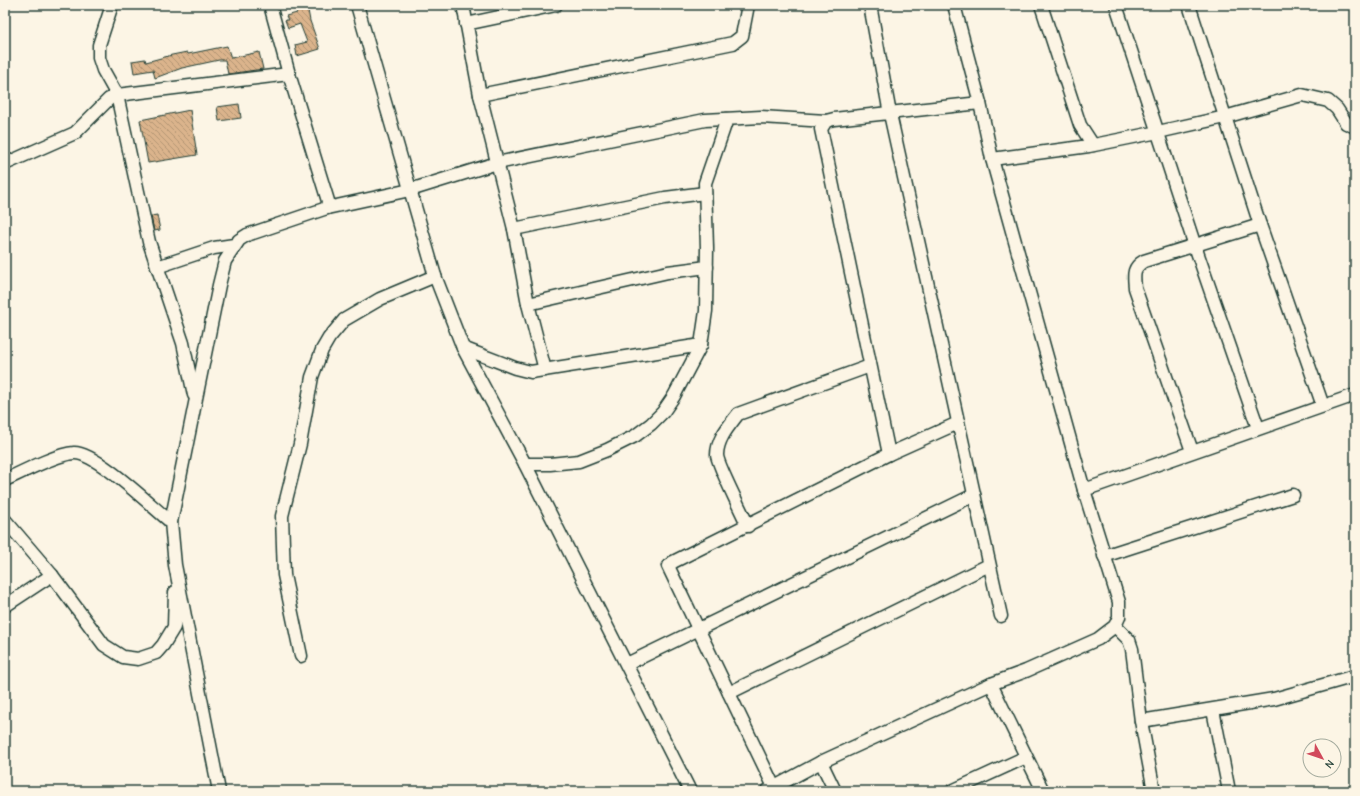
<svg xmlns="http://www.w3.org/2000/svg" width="1360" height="796" font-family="'Comic Neue',sans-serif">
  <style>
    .building { fill: url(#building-back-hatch); stroke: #1f3d34 }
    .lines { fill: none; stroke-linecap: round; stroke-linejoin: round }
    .minor-casing { stroke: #1f3d34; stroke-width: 15 }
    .minor { stroke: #fcf5e5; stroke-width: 12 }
  </style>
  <defs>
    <pattern id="building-back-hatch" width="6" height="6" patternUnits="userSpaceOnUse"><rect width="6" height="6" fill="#dbb48c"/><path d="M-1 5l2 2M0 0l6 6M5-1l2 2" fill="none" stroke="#b19473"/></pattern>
  </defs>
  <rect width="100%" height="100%" fill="#fcf5e5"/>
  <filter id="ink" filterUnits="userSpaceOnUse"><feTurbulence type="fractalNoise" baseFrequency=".025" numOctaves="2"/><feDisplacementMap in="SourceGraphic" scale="8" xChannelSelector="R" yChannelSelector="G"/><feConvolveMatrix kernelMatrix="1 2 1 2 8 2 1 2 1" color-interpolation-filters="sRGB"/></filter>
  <g filter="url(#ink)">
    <g class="building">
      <polygon points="295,5 307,5 310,21 320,49 297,56 295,45 307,42 300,24 288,28 285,20 288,20 286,16 297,13"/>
      <polygon points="227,46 231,58 259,52 263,69 228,74 225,60 219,60 182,68 155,78 153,70 134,73 132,61 145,59 146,62 172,55 187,52 188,54"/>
      <polygon points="239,104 241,118 219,121 217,107"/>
      <polygon points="190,110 197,155 148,163 140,120"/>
      <polygon points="157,215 160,230 154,231 151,216"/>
    </g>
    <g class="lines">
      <defs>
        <g id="minor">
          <polyline points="112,5 99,45 99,58 103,70 117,95 149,242 183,343 194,395"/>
          <polyline points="270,5 289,74 328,201 327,208"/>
          <polyline points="357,5 435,276 463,348 525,464 690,791"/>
          <polyline points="463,5 480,95 514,229 528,304 545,370"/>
          <polyline points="870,5 890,114 1001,616"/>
          <polyline points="1041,5 1080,125 1093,145"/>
          <polyline points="1116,5 1195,246 1258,428"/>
          <polyline points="1189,5 1260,225 1323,406"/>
          <polyline points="466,24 556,5"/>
          <polyline points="480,95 733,43 742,36 748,5"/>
          <polyline points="992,159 1089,146 1158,132 1225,117 1302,95 1328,101 1337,109 1346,123 1355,127"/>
          <polyline points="5,164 75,133 109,99 117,95 289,74"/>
          <polyline points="514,229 665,198 705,193"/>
          <polyline points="157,267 214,248 234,245"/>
          <polyline points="528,304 668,272 707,267"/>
          <polyline points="463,348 515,368 531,372 701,345"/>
          <path d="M1192,451L1135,288C1134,275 1132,268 1144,261L1260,225"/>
          <polyline points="889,454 821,129 826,121 834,119 980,103"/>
          <polyline points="525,464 550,464 579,461 607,450 635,436 651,424 663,412 674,396 701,345 706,311 707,248 705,183 727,119"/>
          <path d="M5,480C22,472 57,454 74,453C96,452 152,507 171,522"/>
          <polyline points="1084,490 1355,395"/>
          <polyline points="5,520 52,575 104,645 123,657 138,659 156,653 163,645 174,627 175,592"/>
          <path d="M748,526C743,514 717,464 717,455C717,439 729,426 738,414L870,366"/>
          <polyline points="1104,556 1293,495"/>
          <polyline points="5,606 52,575"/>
          <polyline points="1115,626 1129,640 1132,649 1141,721 1154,791"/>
          <polyline points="301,656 284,575 282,516 300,444 312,377 322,350 329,338 344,320 380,299 435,276"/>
          <polyline points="627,664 974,495"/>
          <polyline points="991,684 1043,791"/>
          <polyline points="729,693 989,565"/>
          <polyline points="1213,710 1229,791"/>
          <polyline points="1141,721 1274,699 1355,676"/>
          <polyline points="821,762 835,791"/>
          <polyline points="774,787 668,566 673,562 889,454 958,423"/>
          <polyline points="219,791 175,565 171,522 219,285 225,261 239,240 247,235 327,208 410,190 497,163 705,120 761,117 826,121"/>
          <polyline points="767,791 821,762 991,684 1026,671 1098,639 1115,626 1119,617 1119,602 1084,490 992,159 980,103 954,5"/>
          <polyline points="952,791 1026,757"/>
        </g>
      </defs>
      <use href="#minor" class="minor-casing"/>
      <use href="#minor" class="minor"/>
    </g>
  </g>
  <rect width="1360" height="796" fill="none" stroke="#fcf5e5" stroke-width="20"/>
  <rect x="10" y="10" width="1340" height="776" fill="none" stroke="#1f3d34" stroke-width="1.5" filter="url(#ink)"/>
  <g transform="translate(1322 758) rotate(130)"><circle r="19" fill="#fcf5e5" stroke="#a4ab9e"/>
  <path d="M0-3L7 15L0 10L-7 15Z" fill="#d1495b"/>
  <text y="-6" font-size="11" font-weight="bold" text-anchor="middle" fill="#1f3d34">N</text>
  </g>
</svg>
